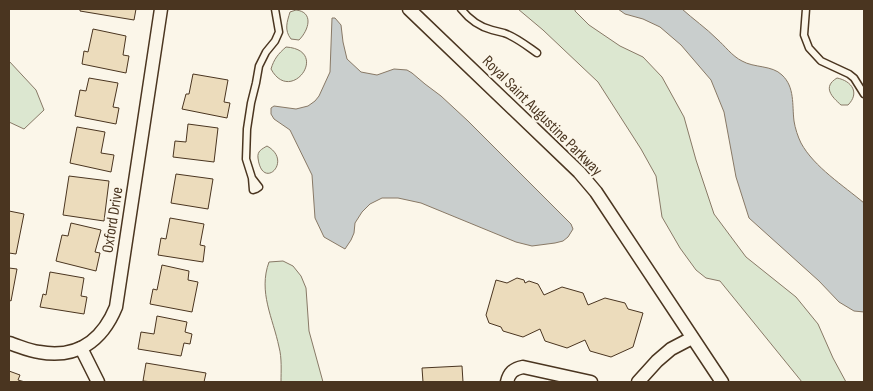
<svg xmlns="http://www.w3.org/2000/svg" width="873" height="391" font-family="'Sofia Sans Condensed',sans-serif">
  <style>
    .green { fill: #dce7d0; stroke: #887966 }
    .water { fill: #c9cecd; stroke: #887966 }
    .building { fill: #ecdcbc; stroke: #4a3520 }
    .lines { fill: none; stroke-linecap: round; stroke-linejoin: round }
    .service-casing { stroke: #4a3520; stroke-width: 9 }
    .minor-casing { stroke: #4a3520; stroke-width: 15 }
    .service { stroke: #fbf6e9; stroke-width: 6 }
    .minor { stroke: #fbf6e9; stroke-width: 12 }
    .labels { text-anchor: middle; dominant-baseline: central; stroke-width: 4; stroke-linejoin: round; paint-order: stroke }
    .street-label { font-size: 16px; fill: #4a3520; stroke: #fbf6e9 }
  </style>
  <rect width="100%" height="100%" fill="#fbf6e9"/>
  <g class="green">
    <polygon points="518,9 575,9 575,11 589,25 620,46 643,57 662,77 684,117 696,160 714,214 746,257 796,297 818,324 833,358 846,382 802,382 720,281 706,278 696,270 680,248 662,217 656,176 641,149 598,82 543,30"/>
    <path d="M296,10C314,12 309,30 299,40L291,39C284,30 287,22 290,12Z"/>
    <path d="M286,47C331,50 291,106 271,69C274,59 278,54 286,47Z"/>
    <polygon points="9,61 36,90 44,110 24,129 9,122"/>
    <path d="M837,78C852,81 860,93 848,105H841C832,97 822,87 837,78Z"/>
    <path d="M267,146C294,161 262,192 258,158C257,151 262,149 267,146Z"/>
    <path d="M283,261L293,266L301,276L306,288L309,331L323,382H281C281,371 282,358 279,347C273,318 258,292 269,262Z"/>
  </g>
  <g class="water">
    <path d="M618,9H682C693,19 706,28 717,39C725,46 732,56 742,61C754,68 772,65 782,75C795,87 792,105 794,121C795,128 798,137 801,143C814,167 844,186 864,203V312L854,311L839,302L819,281L749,218L736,177L724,112L711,80L681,45L660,27L643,19L625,14Z"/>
    <polygon points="332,18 335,18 341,25 343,42 347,59 361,72 377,75 394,69 407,70 412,73 425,84 441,96 468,121 571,224 573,229 568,237 563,241 555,243 532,246 516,242 421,203 398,198 382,198 370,204 362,212 355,223 354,233 351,240 345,249 324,237 315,218 312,175 290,130 274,119 271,114 271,108 274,106 296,109 308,106 315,101 319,96 330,72"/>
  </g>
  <g class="building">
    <polygon points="80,9 136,9 134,20 80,11"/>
    <polygon points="93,29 126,36 123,55 129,56 126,73 82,64 84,51 88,52"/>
    <polygon points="193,74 228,80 224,102 230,103 227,118 182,109 186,94 189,94"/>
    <polygon points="89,78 118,83 113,107 119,108 116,124 75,116 80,90 86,91"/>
    <polygon points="188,124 218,128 214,162 173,157 175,141 186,142"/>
    <polygon points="77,127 105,132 101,153 114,155 111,172 70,163"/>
    <polygon points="176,174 213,179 208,209 171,203"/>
    <polygon points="69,176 109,181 104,221 63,215"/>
    <polygon points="9,211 24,214 16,254 9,253"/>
    <polygon points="170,218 204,224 200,245 205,246 203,262 158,255 161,238 166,239"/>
    <polygon points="71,223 101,230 95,252 100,253 96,271 56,261 62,235 68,236"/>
    <polygon points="162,265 189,271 188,280 198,282 192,312 150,304 153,289 157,290"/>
    <polygon points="9,268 17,269 11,301 9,300"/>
    <polygon points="50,272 84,278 81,296 87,297 84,314 40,307 43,294 46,295"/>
    <polygon points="517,278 524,280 525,283 529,281 538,284 544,295 562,287 583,293 588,305 605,298 625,303 628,309 643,313 633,347 611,357 590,351 585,340 567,348 545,341 540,329 523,337 503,331 501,327 489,323 486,315 496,280 507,283"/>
    <polygon points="157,316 187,322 185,332 192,334 190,344 184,343 181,356 138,349 141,332 154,334"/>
    <polygon points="146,363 206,373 204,382 153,382 143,381"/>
    <polygon points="462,366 463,382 423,382 422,368"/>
    <polygon points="9,371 20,375 18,380 25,382 9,382"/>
  </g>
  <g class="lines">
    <defs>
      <g id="service">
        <path d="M461,9C469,19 480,27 492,30C496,31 500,32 504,33C516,37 527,46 537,53"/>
        <polyline points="806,9 804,35 809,48 821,61 849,74 854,78 864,94"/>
        <polyline points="252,178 259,187 256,189 253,190 252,178 246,159 247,129 251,103 256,83 259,66 266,52 275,41 279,32 275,9"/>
      </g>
      <g id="minor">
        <polyline points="409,9 579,172 596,192 722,382"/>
        <path d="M9,343C19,346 29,351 39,352C77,359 102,341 116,307L161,9"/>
        <polyline points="81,348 98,382"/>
        <path d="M507,382C509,373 513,369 523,367L591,382"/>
        <polyline points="638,382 657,361 671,349 692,338"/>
      </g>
    </defs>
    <use href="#service" class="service-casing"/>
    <use href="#minor" class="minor-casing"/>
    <use href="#service" class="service"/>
    <use href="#minor" class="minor"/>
  </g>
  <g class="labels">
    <g class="street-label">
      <text transform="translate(542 116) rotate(45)">Royal Saint Augustine Parkway</text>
      <text transform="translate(113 220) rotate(-81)">Oxford Drive</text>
    </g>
  </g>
  <rect width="873" height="391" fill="none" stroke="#4a3520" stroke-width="20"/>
</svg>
